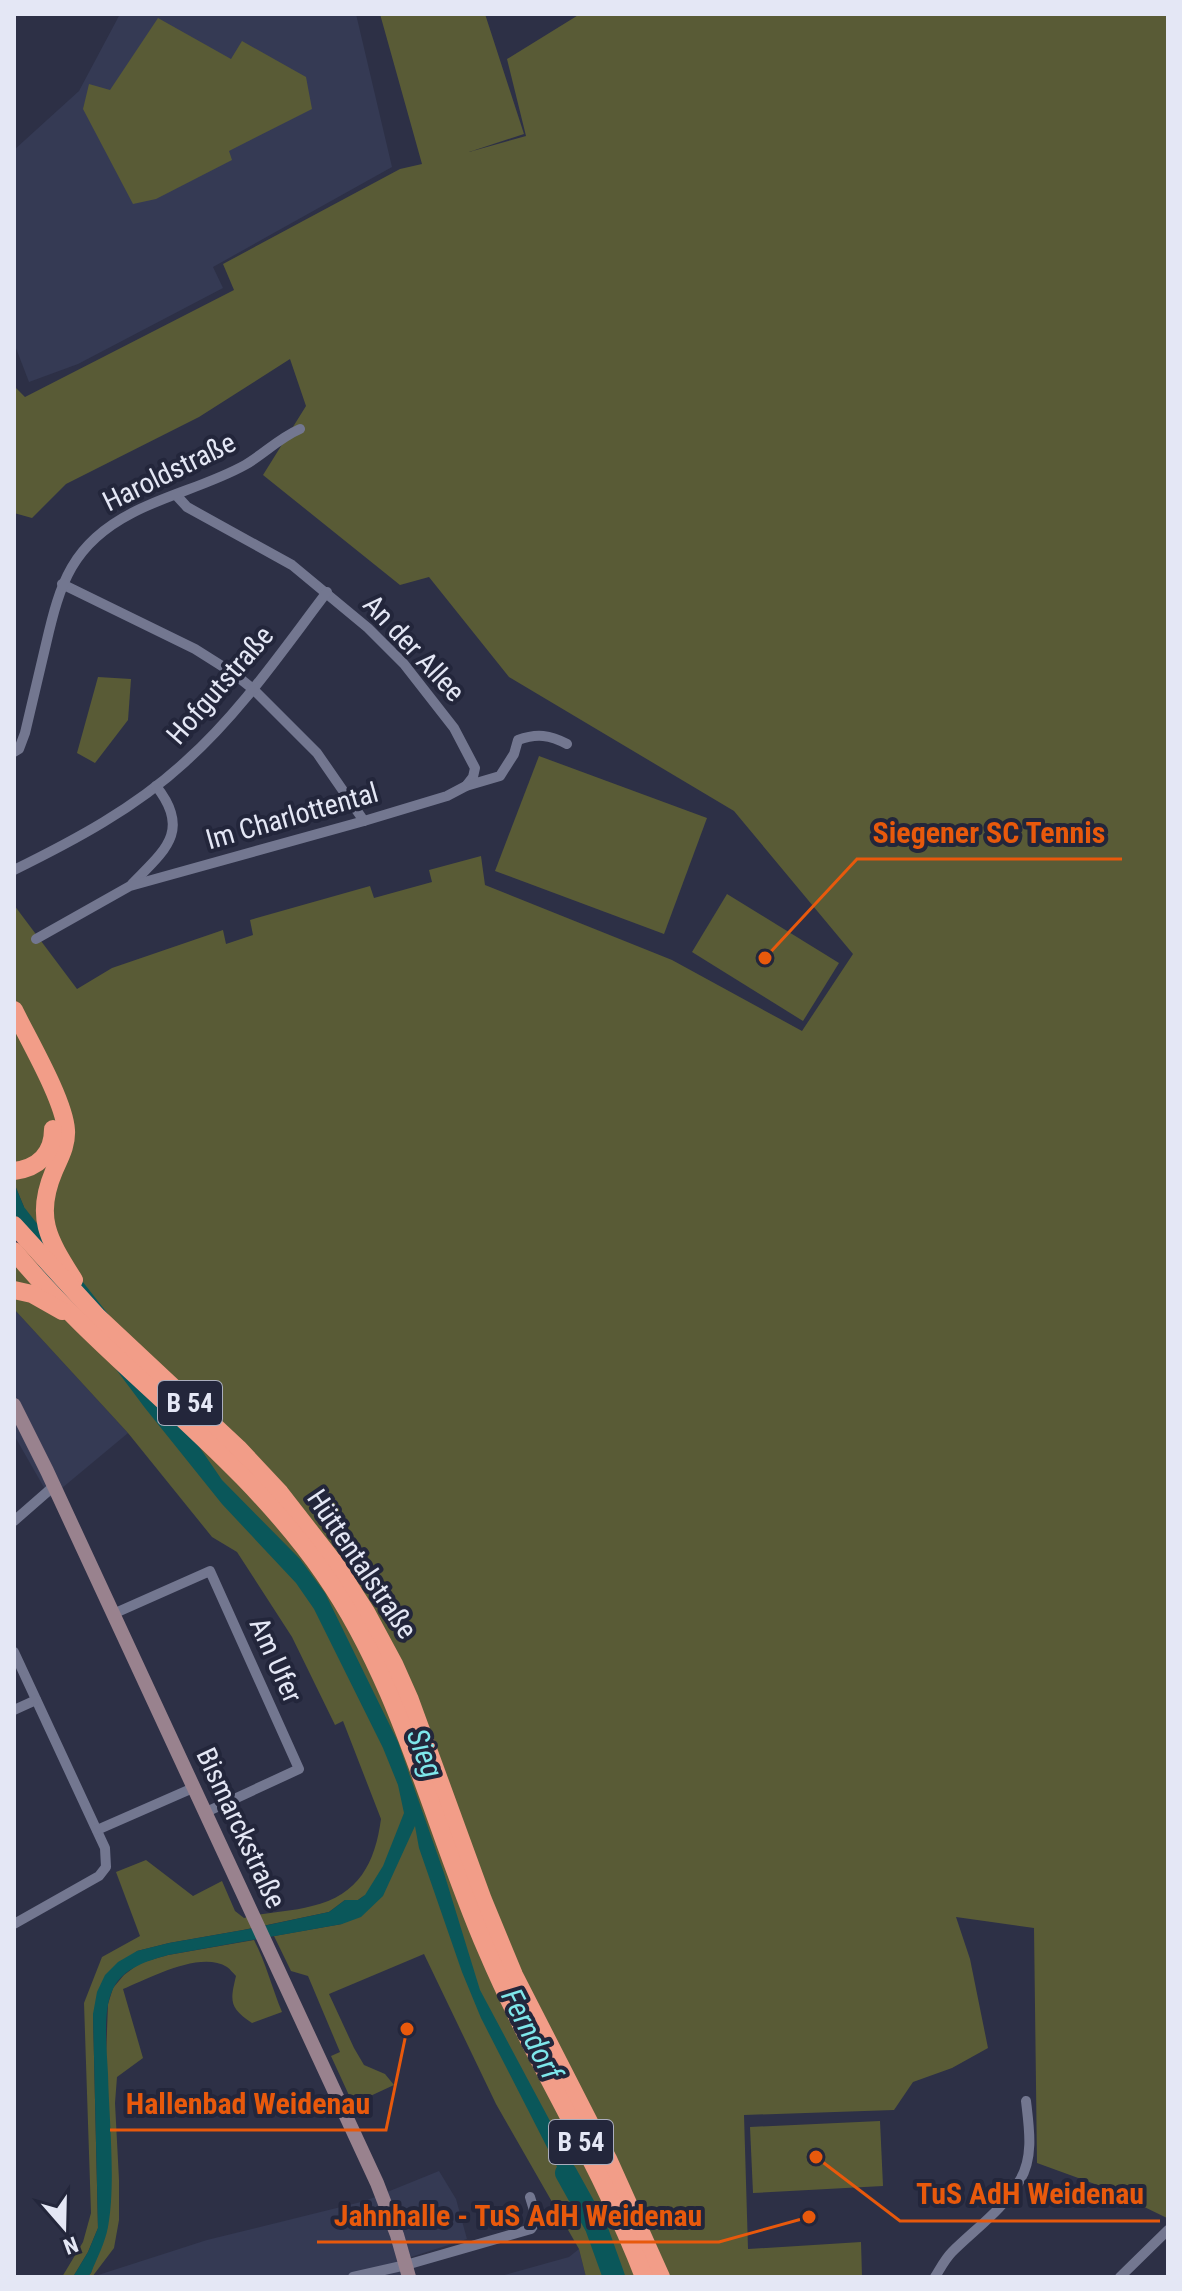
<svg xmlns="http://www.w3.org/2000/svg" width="1182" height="2291" font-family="'Roboto Condensed',sans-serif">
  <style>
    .built { fill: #353a54 }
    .green { fill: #595b36 }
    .water { fill: #0a575a }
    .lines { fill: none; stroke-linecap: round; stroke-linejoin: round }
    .river { stroke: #0a575a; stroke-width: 22 }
    .street { stroke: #737790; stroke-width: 10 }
    .secondary { stroke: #99828e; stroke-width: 14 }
    .highway { stroke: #f29d88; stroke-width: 18 }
    .labels { text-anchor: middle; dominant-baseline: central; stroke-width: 8; stroke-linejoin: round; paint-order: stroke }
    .shield { fill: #23263b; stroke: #aaadbd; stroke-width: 2 }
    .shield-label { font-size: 26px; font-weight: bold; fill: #e4e7f5 }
    .street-label { font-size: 28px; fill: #e4e7f5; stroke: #23263b }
    .water-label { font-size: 30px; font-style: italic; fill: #7ee7eb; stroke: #23263b }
    .leader { fill: none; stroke: #e8590c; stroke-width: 3 }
    .callout-dot { fill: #e8590c; stroke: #23263b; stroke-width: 3 }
    .callout-label { font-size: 30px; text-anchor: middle; font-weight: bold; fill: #e8590c; stroke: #23263b; stroke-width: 8; stroke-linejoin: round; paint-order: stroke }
  </style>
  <rect width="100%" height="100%" fill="#2d3046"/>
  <g class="built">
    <polygon points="120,14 356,14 392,167 213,267 223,288 78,364 29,382 14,343 14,150 79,91"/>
    <polygon points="14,1309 128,1433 50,1498 14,1435"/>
    <polygon points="439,2171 456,2199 467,2239 411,2257 416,2277 92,2277 207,2240 365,2201"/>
    <polygon points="579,2249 586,2277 497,2277 569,2257"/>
  </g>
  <g class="green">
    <path d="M380,14H485L524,134L469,152L526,136L507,59L580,14H1168L1167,2218L1103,2187L1037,2163L1034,1928L956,1917L970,1959L988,2048L952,2068L913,2082L894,2110L744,2115L748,2249L861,2242L862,2277H586L579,2249L496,2104L424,1954L329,1994L354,2048L364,2065L385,2074L394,2085L353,2104L331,2056L340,2052L308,1976L291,1971L274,1936L342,1924L365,1895L358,1900H345L329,1912L243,1930L169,1943L137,1951L93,2014L98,2228L88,2252L73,2277H62L83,2242L91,2213L84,2003L102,1957L140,1936L116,1872L146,1860L193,1896L222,1881L235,1911L244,1918C266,1912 290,1912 312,1906C359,1895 375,1863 381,1819L343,1721L335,1725L292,1637L237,1552L212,1537L128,1433L14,1309V1285L24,1207L14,1183V905L77,989L112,968L223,930L226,944L253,935L250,920L370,886L374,898L432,882L429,870L481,856L485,885L672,960L802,1031L853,954L734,811L509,677L429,577L400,585L263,475L306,406L290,359L199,417L66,484L32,518L14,513V386L25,397L234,290L223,264L400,169L422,164Z"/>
    <polygon points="158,18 231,59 242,41 306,77 312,109 229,151 232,160 156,199 133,204 83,109 89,84 110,90"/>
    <polygon points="98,677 131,679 128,720 95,763 77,753"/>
    <polygon points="539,756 707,818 664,934 495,871"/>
    <polygon points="727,894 839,963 803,1021 692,952"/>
    <path d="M254,1940C266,1963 272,1988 282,2012L252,2023C229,2008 230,2001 236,1976C233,1973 230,1969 227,1967C200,1950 148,1979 123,1989L143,2058L117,2077L115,2103L119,2180V2220L114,2248L92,2277H87L91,2273L111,2200L106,2056L108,2004L113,1988L124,1975L140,1963L168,1955Z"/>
    <polygon points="880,2121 883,2186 753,2193 750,2127"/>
  </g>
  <path class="water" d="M14,1183L24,1207L108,1314L222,1480L300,1559L325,1593L398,1742L444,1873L480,1990L573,2164L583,2197L576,2204L481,2018L462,1972L419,1848L415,1826L383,1896L361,1917L342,1924L168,1955C147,1961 123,1968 113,1989C102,2011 107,2050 108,2074C109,2120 116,2183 108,2227C105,2243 97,2258 91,2273L87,2277H73L88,2252L98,2228L93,2014L97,1992L105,1975L118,1962L137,1951L169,1943L249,1929L329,1912L345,1900H358L365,1895L383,1866L404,1813L398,1785L383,1748L314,1609L296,1583L222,1504L145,1408L14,1233Z"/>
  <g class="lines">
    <polyline class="river" points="566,2173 596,2227 614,2277"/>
    <g class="street">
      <polyline points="176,495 187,507 292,565 368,628 404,664 454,728 475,768 473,777 466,786"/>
      <polyline points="62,584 195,649 233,673 253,689 317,753 364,821"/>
      <path d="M14,752L19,749L25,733C32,704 39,674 46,644C60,583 72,544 132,513C168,494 209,485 245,465C264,454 279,438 300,429"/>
      <path d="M14,870C75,840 135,808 185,762C240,713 282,651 327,592"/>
      <path d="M132,884C164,851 192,831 156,786"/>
      <path d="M36,939L130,886L364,821L447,796L466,786L500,776L514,754L518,740C537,733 550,735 567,744"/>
      <polyline points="14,1521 54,1486"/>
      <polyline points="113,1614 210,1571 299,1769 204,1813"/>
      <polyline points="14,1652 105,1848 106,1867 99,1876 14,1924"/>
      <polyline points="14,1710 36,1700"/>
      <polyline points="97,1830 193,1788"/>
      <polyline points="353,2277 406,2265 531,2229 537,2220 530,2197"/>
      <path d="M935,2277C940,2269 945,2259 952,2252C975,2229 1004,2209 1020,2180C1034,2157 1029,2127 1026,2101"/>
      <polyline points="1120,2277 1168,2230"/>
    </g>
    <polyline class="secondary" points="14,1405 47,1471 377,2183 397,2235 409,2277"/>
    <g class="highway">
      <path d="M14,1010C28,1039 64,1100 66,1130C67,1145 60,1157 54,1171C34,1218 49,1240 74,1280"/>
      <path d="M14,1171C38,1168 53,1154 53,1129"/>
      <polyline points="14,1225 97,1316 238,1448 280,1493 336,1565 366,1612 394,1664 410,1700 483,1900 514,1975 608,2159 661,2277"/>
      <path d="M14,1251C109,1366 238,1450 324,1574C403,1688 432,1825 487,1951C534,2062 601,2164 644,2277"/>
      <polyline points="14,1290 32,1294 62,1311"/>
    </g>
  </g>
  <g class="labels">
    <g class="shield">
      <rect x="158" y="1381" width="64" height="44" rx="6"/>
      <rect x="549" y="2120" width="64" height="44" rx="6"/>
    </g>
    <g class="shield-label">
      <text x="190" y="1403">B 54</text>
      <text x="581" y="2142">B 54</text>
    </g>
    <g class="street-label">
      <text transform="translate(169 472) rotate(-26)">Haroldstraße</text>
      <text transform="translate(414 648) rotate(47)">An der Allee</text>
      <text transform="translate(220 685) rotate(-49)">Hofgutstraße</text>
      <text transform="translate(292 816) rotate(-16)">Im Charlottental</text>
      <text transform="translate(362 1564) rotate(56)">Hüttentalstraße</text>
      <text transform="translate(276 1660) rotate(66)">Am Ufer</text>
      <text transform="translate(241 1828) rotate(65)">Bismarckstraße</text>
    </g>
    <g class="water-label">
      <text transform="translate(425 1753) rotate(69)">Sieg</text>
      <text transform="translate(532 2034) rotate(63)">Ferndorf</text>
    </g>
  </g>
  <path class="leader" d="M765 958L857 859H1122M407 2029L386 2130H110M816 2157L900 2221H1160M809 2217L719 2242H317"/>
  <g class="callout-dot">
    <circle cx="765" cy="958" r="8"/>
    <circle cx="407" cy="2029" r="8"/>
    <circle cx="816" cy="2157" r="8"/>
    <circle cx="809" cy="2217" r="8"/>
  </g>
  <g class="callout-label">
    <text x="989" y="843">Siegener SC Tennis</text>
    <text x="248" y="2114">Hallenbad Weidenau</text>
    <text x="1030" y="2204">TuS AdH Weidenau</text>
    <text x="518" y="2226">Jahnhalle - TuS AdH Weidenau</text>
  </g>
  <rect width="1182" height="2291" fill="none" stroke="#e4e7f5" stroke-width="32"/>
  <g transform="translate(64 2227) rotate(160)" stroke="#23263b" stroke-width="6" paint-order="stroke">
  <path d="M0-6L14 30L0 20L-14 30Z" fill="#e4e7f5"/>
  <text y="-12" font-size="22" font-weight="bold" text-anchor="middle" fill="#e4e7f5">N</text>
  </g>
</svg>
